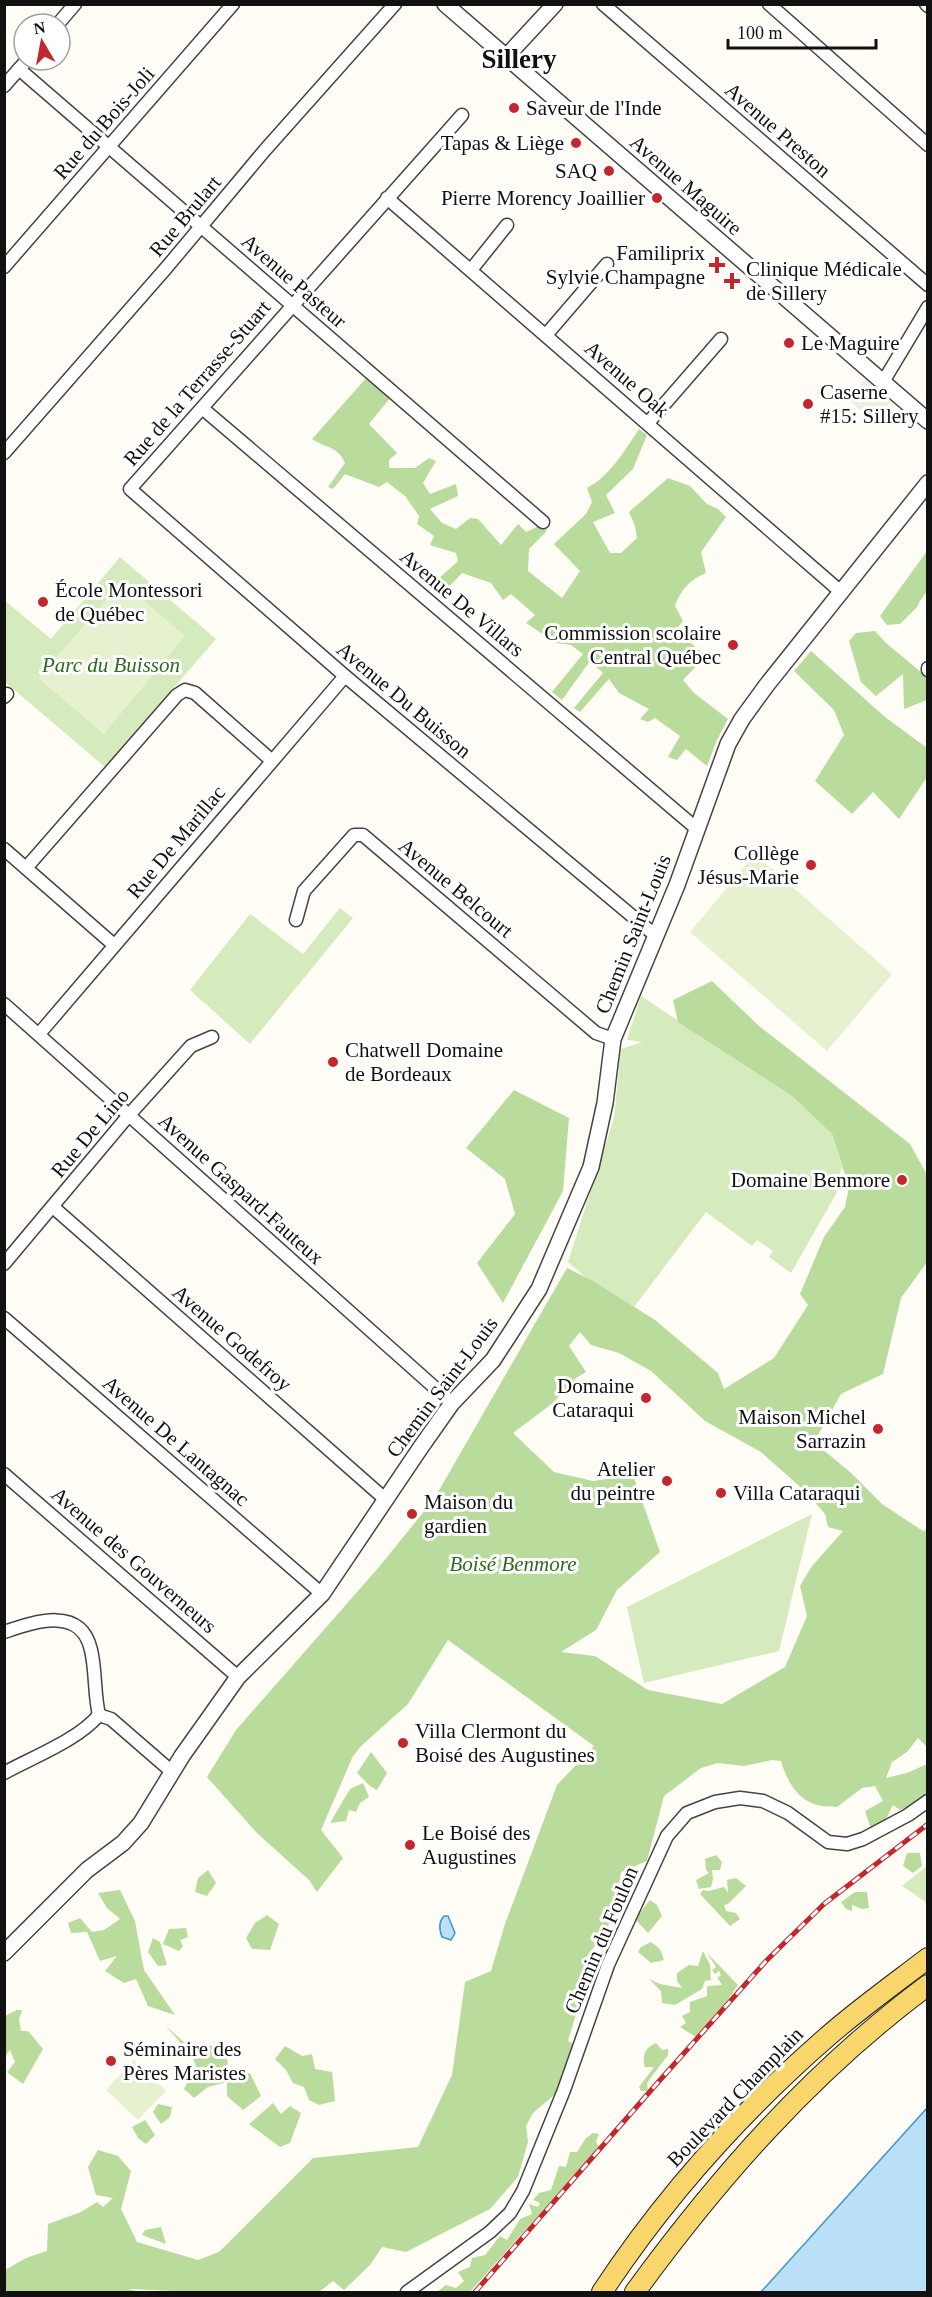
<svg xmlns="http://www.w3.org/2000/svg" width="932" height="2297" font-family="'Times New Roman',serif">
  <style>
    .green { fill: #d5ebbd }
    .forest { fill: #b9dc9c; fill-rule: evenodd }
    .pitch { fill: #e6f2cf }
    .plaza { fill: #f1ede2 }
    .water { fill: #b9e0f7; stroke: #3f96cf; stroke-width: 1.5 }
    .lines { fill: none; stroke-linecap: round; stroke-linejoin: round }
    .minor-casing { stroke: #444; stroke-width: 15 }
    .tertiary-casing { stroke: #444; stroke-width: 18 }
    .primary-casing { stroke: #222; stroke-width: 22 }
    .minor { stroke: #fff; stroke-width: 12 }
    .tertiary { stroke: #fff; stroke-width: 15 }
    .primary { stroke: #f9d66b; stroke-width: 20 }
    .rail-casing { stroke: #c4262e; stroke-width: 5 }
    .rail { stroke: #fff; stroke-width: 3; stroke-dasharray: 9; stroke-linecap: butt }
    .poi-dot { fill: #c4262e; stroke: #fff; stroke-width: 2 }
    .labels { text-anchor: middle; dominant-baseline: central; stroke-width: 6; stroke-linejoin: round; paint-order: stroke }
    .poi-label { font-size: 21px; fill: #111; stroke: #fff; text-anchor: start }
    .street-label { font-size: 21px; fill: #111; stroke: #fff }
    .park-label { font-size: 21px; font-style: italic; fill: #2f6b1f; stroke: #fff }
    .district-label { font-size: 27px; font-weight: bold; fill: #111; stroke: #fff }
  </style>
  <rect width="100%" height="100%" fill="#fffdf5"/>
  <g class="green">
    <polygon points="120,557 216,639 105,767 5,682 4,600 51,639"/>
    <polygon points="340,908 353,918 250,1044 190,990 250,914 303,954"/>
    <polygon points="641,996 792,1096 832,1134 843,1170 841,1169 836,1194 791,1273 769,1257 773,1251 757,1240 752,1246 706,1212 634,1307 585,1277 568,1262 614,1118 621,1049 642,1042 627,1040"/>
    <polygon points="812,1514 779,1651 644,1683 627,1607"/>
    <polygon points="927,1866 927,1903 902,1886"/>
  </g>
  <g class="forest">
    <path d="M368,376L391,397L369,424L397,453L389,460V468H415L429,458L436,461L423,483L430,494L456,484L458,496L430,509L442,523L456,529L470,518L478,519L501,545L518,524L526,532L547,522L546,532L529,549L528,571L562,598L580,571L554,544L586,514L592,502L587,488C610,476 625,450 639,429L647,435L633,469L606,495L615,513L593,522L610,553H621L637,538L635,526L629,512L668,478L690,486L707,504L718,509L726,517L701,552L706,573C691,579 680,590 675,606L683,621L676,630L706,656L683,680L694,693L728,719L717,740L707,766L686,749L677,760L668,757L680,736L655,718L648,722L640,719L649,709L619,693L609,679L580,712L574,708L603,673L590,661L562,700L552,692L583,654L571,645L556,643L526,623L535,615L511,594L503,600L491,583L462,573L447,589L436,581L458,561L456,553L430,545L434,536L417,524L419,516L405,496L387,482L379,487L345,474L333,489L328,487L345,463C338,446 325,448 312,439Z"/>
    <polygon points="927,551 927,591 920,601 917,607 900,624 887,625 880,616"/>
    <polygon points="875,631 886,643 927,677 927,700 904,709 903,674 876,696 861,682 849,641 856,633"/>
    <polygon points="811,651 885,717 927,748 927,777 899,819 873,792 852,814 815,781 844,735 834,710 794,671"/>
    <path d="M712,981L759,1026L910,1144L927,1175V1262L901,1298L883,1374L841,1394L814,1442L851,1473L882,1504L923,1531L927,1530V1747L918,1738L907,1752L892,1762L886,1778L907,1773L927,1764V1796L919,1803L900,1810L893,1805L886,1819L872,1832L865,1811L883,1801L875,1786L862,1788L837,1807C831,1806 823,1807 817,1805C797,1800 786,1779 781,1761L772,1760L744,1766L718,1763L701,1768L664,1796L647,1861L621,1872L615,1909L607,1929L586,1958V1981L568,2041L577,2046L566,2085L533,2113L526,2126L528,2142L518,2177L490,2209L406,2252L382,2247L370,2265L344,2290L333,2281L319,2292H195L128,2289L140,2292H5L4,2269H7L26,2258L47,2251L48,2224L81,2212L97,2202L103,2207L113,2198L96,2195L88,2167L98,2150L118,2156L131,2171L121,2209L137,2242L198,2260L219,2252L313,2158L418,2147L452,2075L465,1982L491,1971L505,1924L557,1785L594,1746L448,1640L408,1704L361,1746L353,1756L321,1830L343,1858L317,1892L309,1880L257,1833L207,1777L236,1730L379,1567L434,1499L567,1268L593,1281L655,1320L718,1373L724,1389L774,1358L808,1305L800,1294L824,1237L845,1207L849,1187L832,1134L792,1096L678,1022L673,1000ZM580,1332L591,1345L619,1353L651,1371L705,1421L761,1452L807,1493L825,1514L828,1527L843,1531L812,1566L800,1586L807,1616L785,1667L722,1704L648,1690L595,1656L561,1652L596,1630L617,1590L660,1552L633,1475L593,1481L554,1472L513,1433L553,1403L576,1378L586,1372L569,1346Z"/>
    <polygon points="514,1090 569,1118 563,1191 503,1303 477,1263 515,1214 505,1179 466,1148"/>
    <polygon points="371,1752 387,1773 377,1790 370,1786 357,1773"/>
    <polygon points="363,1783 369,1797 360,1803 356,1812 349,1810 346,1821 330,1823 350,1789"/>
    <polygon points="907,1853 920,1853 922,1866 913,1873 903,1866"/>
    <polygon points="716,1855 722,1862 720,1870 712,1870 713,1879 711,1887 699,1889 696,1880 709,1873 706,1870 705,1859"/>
    <polygon points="208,1870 216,1883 207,1896 195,1892 198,1878"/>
    <polygon points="736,1878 746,1886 728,1904 724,1905 726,1911 736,1913 740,1919 730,1926 700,1894 703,1890 709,1891 724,1887 728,1893 727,1880"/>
    <polygon points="120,1890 135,1921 144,1970 175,2015 148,2006 136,1979 124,1983 105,1971 117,1956 100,1961 87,1932 71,1933 68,1923 80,1918 92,1932 104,1930 120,1919 107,1908 98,1893"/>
    <polygon points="855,1892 867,1892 869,1908 862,1909 852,1905 852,1911 846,1909 841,1902"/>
    <polygon points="650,1900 657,1905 662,1916 648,1933 635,1919"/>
    <polygon points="267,1915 279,1924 270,1950 252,1949 246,1938 255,1923"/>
    <polygon points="186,1928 188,1937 180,1940 183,1946 179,1951 163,1944 169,1929"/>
    <polygon points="153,1938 160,1942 167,1965 158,1966 148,1952"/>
    <polygon points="651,1942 660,1949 664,1960 651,1963 638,1952 641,1947"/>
    <polygon points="703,1951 710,1965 711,1980 705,1981 702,1989 675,2005 662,2003 661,1991 649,1979 660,1984 682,1988 677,1981 677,1973 689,1965 698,1966"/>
    <polygon points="707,1953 738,1985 722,2008 696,2037 680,2027 686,2023 682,2016 690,2012 690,2002 707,1996 707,1986 722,1985 717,1977 721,1976 719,1971 715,1974 712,1970 716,1967"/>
    <polygon points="17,2010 22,2010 19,2020 21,2031 28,2031 43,2049 23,2084 7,2072 15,2062 10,2050 5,2057 5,2016"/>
    <path d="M165,2025L188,2046C210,2044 214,2042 228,2061L223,2083L208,2087L194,2098L184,2089L196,2066L192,2056Z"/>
    <path d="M656,2043L662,2050L668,2049V2055L647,2083L648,2091H641L639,2087L654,2067H645C641,2055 646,2047 656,2043Z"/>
    <polygon points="285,2046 302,2056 312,2054 315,2069 332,2072 335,2101 319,2105 309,2100 304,2087 293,2083 286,2070 275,2059"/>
    <polygon points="250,2073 261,2096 243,2110 227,2096 227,2080"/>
    <polygon points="273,2103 281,2114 290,2106 301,2113 290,2143 280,2147 249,2124"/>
    <polygon points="158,2104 172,2107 170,2117 161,2124 153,2112"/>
    <polygon points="145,2120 155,2135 146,2144 138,2138 132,2127"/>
    <polygon points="593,2133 599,2134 596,2142 599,2147 470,2292 437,2292 446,2285 456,2288 464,2281 458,2272 470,2267 472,2258 485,2255 500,2236 507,2240 520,2219 532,2214 529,2204 538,2207 540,2203 533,2200 539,2193 551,2190 559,2166 566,2167 570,2152 577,2152 586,2138"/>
    <polygon points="161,2227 166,2244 142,2235 145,2230"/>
  </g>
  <g class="pitch">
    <polygon points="122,582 185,636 104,734 38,678"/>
    <polygon points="755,854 892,974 827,1051 690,932"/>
    <polygon points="134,2060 166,2091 138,2120 106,2090"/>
  </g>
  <polygon class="plaza" points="865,379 891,402 874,422 848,399"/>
  <g class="water">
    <path d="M444,1916H448L455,1933L451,1940L442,1937C439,1929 438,1922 444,1916Z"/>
    <polygon points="927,2108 927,2292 761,2292"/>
  </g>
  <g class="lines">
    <defs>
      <g id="minor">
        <polyline points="603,4 928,285"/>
        <polyline points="769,4 928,145"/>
        <polyline points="926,4 928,6"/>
        <polyline points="58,24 75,4"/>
        <polyline points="19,69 543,522"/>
        <polyline points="4,86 27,60"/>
        <polyline points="462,115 130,489 345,676 656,936"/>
        <polyline points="387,198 841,592"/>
        <polyline points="4,267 233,4"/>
        <polyline points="471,270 507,225"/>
        <polyline points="546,335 607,264"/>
        <polyline points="883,382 928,307"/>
        <polyline points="202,408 697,829"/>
        <polyline points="648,423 721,339"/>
        <polyline points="4,453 167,267 265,150 395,4"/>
        <polyline points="928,668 928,670"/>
        <polyline points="4,697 7,694"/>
        <polyline points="4,849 114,945"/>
        <polyline points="26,868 177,695 185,690 195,693 271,760"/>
        <polyline points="296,920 304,891 354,835 363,835 596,1033 613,1039"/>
        <polyline points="4,1004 452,1403"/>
        <polyline points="39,1034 345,676"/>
        <polyline points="53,1207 385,1499"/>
        <polyline points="4,1264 129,1115 191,1046 212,1037"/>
        <polyline points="4,1318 322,1594"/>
        <polyline points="4,1474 238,1677"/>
        <path d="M4,1632C34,1622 81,1605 91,1650C96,1671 94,1694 99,1715"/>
        <polyline points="99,1715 111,1719 171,1771"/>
        <path d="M4,1773C33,1757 78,1740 99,1715"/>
        <polyline points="407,2292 490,2232 510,2213 523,2191 564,2090 608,1965 667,1836 687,1813 715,1802 740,1798 763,1801 788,1813 828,1842 847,1844 863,1839 908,1815 928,1801"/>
      </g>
      <g id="tertiary">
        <polyline points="445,4 928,421"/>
        <polyline points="506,57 555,4"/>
        <polyline points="4,1953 87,1870 123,1843 141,1823 182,1756 238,1677 322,1594 421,1447 452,1403 493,1360 539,1289 591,1167 605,1103 613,1039 677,885 728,744 742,719 766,686 928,483"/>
      </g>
      <g id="primary">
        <path d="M602,2292C664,2198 742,2111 827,2037C859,2009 894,1984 928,1958"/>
        <path d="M635,2292C720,2176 811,2072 928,1985"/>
      </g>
    </defs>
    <use href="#minor" class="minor-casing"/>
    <use href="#tertiary" class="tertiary-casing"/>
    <use href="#primary" class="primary-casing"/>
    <use href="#minor" class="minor"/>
    <use href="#tertiary" class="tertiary"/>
    <use href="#primary" class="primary"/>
    <defs>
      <polyline id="rail" points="475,2292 653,2088 766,1961 824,1904 928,1824"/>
    </defs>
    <use href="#rail" class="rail-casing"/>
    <use href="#rail" class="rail"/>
  </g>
  <g class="poi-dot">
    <circle cx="514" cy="108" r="6"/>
    <circle cx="576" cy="143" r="6"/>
    <circle cx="609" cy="171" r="6"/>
    <circle cx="657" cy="198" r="6"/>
    <path d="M714 256h6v6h6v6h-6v6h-6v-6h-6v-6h6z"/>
    <path d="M729 272h6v6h6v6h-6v6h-6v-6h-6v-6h6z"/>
    <circle cx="789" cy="343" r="6"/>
    <circle cx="808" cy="404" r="6"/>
    <circle cx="43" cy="602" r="6"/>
    <circle cx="733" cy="645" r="6"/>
    <circle cx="811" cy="865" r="6"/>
    <circle cx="333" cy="1062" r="6"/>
    <circle cx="902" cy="1180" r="6"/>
    <circle cx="646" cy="1398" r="6"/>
    <circle cx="878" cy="1429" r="6"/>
    <circle cx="667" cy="1481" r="6"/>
    <circle cx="721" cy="1493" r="6"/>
    <circle cx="412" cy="1514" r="6"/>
    <circle cx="403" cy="1743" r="6"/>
    <circle cx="410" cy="1845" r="6"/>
    <circle cx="111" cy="2061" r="6"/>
  </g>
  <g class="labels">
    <g class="poi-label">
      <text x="526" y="108">Saveur de l'Inde</text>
      <text x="564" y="143" text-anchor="end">Tapas &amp; Liège</text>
      <text x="597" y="171" text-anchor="end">SAQ</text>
      <text x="645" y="198" text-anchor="end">Pierre Morency Joaillier</text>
      <text x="705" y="253" text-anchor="end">Familiprix<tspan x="705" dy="24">Sylvie Champagne</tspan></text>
      <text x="746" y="269">Clinique Médicale<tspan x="746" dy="24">de Sillery</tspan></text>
      <text x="801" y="343">Le Maguire</text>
      <text x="820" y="392">Caserne<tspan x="820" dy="24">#15: Sillery</tspan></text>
      <text x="55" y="590">École Montessori<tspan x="55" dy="24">de Québec</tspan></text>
      <text x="721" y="633" text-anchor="end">Commission scolaire<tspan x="721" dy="24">Central Québec</tspan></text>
      <text x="799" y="853" text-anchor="end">Collège<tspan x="799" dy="24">Jésus-Marie</tspan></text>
      <text x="345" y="1050">Chatwell Domaine<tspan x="345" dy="24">de Bordeaux</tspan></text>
      <text x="890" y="1180" text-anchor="end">Domaine Benmore</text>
      <text x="634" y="1386" text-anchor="end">Domaine<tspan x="634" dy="24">Cataraqui</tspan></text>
      <text x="866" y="1417" text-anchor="end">Maison Michel<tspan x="866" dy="24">Sarrazin</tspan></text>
      <text x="655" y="1469" text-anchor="end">Atelier<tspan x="655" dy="24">du peintre</tspan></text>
      <text x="733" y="1493">Villa Cataraqui</text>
      <text x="424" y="1502">Maison du<tspan x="424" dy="24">gardien</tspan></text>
      <text x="415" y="1731">Villa Clermont du<tspan x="415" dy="24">Boisé des Augustines</tspan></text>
      <text x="422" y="1833">Le Boisé des<tspan x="422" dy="24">Augustines</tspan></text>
      <text x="123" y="2049">Séminaire des<tspan x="123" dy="24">Pères Maristes</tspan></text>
    </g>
    <g class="street-label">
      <text transform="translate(104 123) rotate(-49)">Rue du Bois-Joli</text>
      <text transform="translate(778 130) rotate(41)">Avenue Preston</text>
      <text transform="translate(686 185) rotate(41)">Avenue Maguire</text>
      <text transform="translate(185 216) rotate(-50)">Rue Brulart</text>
      <text transform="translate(294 281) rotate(41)">Avenue Pasteur</text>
      <text transform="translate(627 379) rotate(41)">Avenue Oak</text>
      <text transform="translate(197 383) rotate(-49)">Rue de la Terrasse-Stuart</text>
      <text transform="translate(462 603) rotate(40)">Avenue De Villars</text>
      <text transform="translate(404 700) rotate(40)">Avenue Du Buisson</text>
      <text transform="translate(176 842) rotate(-50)">Rue De Marillac</text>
      <text transform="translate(456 888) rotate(40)">Avenue Belcourt</text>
      <text transform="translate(633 934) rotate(-68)">Chemin Saint-Louis</text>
      <text transform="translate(90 1133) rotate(-50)">Rue De Lino</text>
      <text transform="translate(241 1189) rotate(42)">Avenue Gaspard-Fauteux</text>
      <text transform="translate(232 1338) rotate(41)">Avenue Godefroy</text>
      <text transform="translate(442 1387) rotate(-53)">Chemin Saint-Louis</text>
      <text transform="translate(176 1441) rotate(41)">Avenue De Lantagnac</text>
      <text transform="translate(134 1560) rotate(41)">Avenue des Gouverneurs</text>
      <text transform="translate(601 1940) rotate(-67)">Chemin du Foulon</text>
      <text transform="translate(735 2097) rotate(-46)">Boulevard Champlain</text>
    </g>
    <g class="park-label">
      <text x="111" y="665">Parc du Buisson</text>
      <text x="513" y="1564">Boisé Benmore</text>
    </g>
    <g class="district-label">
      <text x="519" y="59">Sillery</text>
    </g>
  </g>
  <rect width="932" height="2297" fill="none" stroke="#111111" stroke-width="12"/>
  <g transform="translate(42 42) rotate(350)"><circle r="28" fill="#ffffff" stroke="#a0a0a0" stroke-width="1.5"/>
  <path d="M0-4.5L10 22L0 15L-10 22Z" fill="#c4262e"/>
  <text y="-9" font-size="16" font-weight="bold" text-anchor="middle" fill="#111111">N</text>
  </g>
  <path d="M728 39v9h148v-9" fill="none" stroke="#111111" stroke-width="3"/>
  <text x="737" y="39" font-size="18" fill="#111111" stroke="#ffffff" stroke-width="4.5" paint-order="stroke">100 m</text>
</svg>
